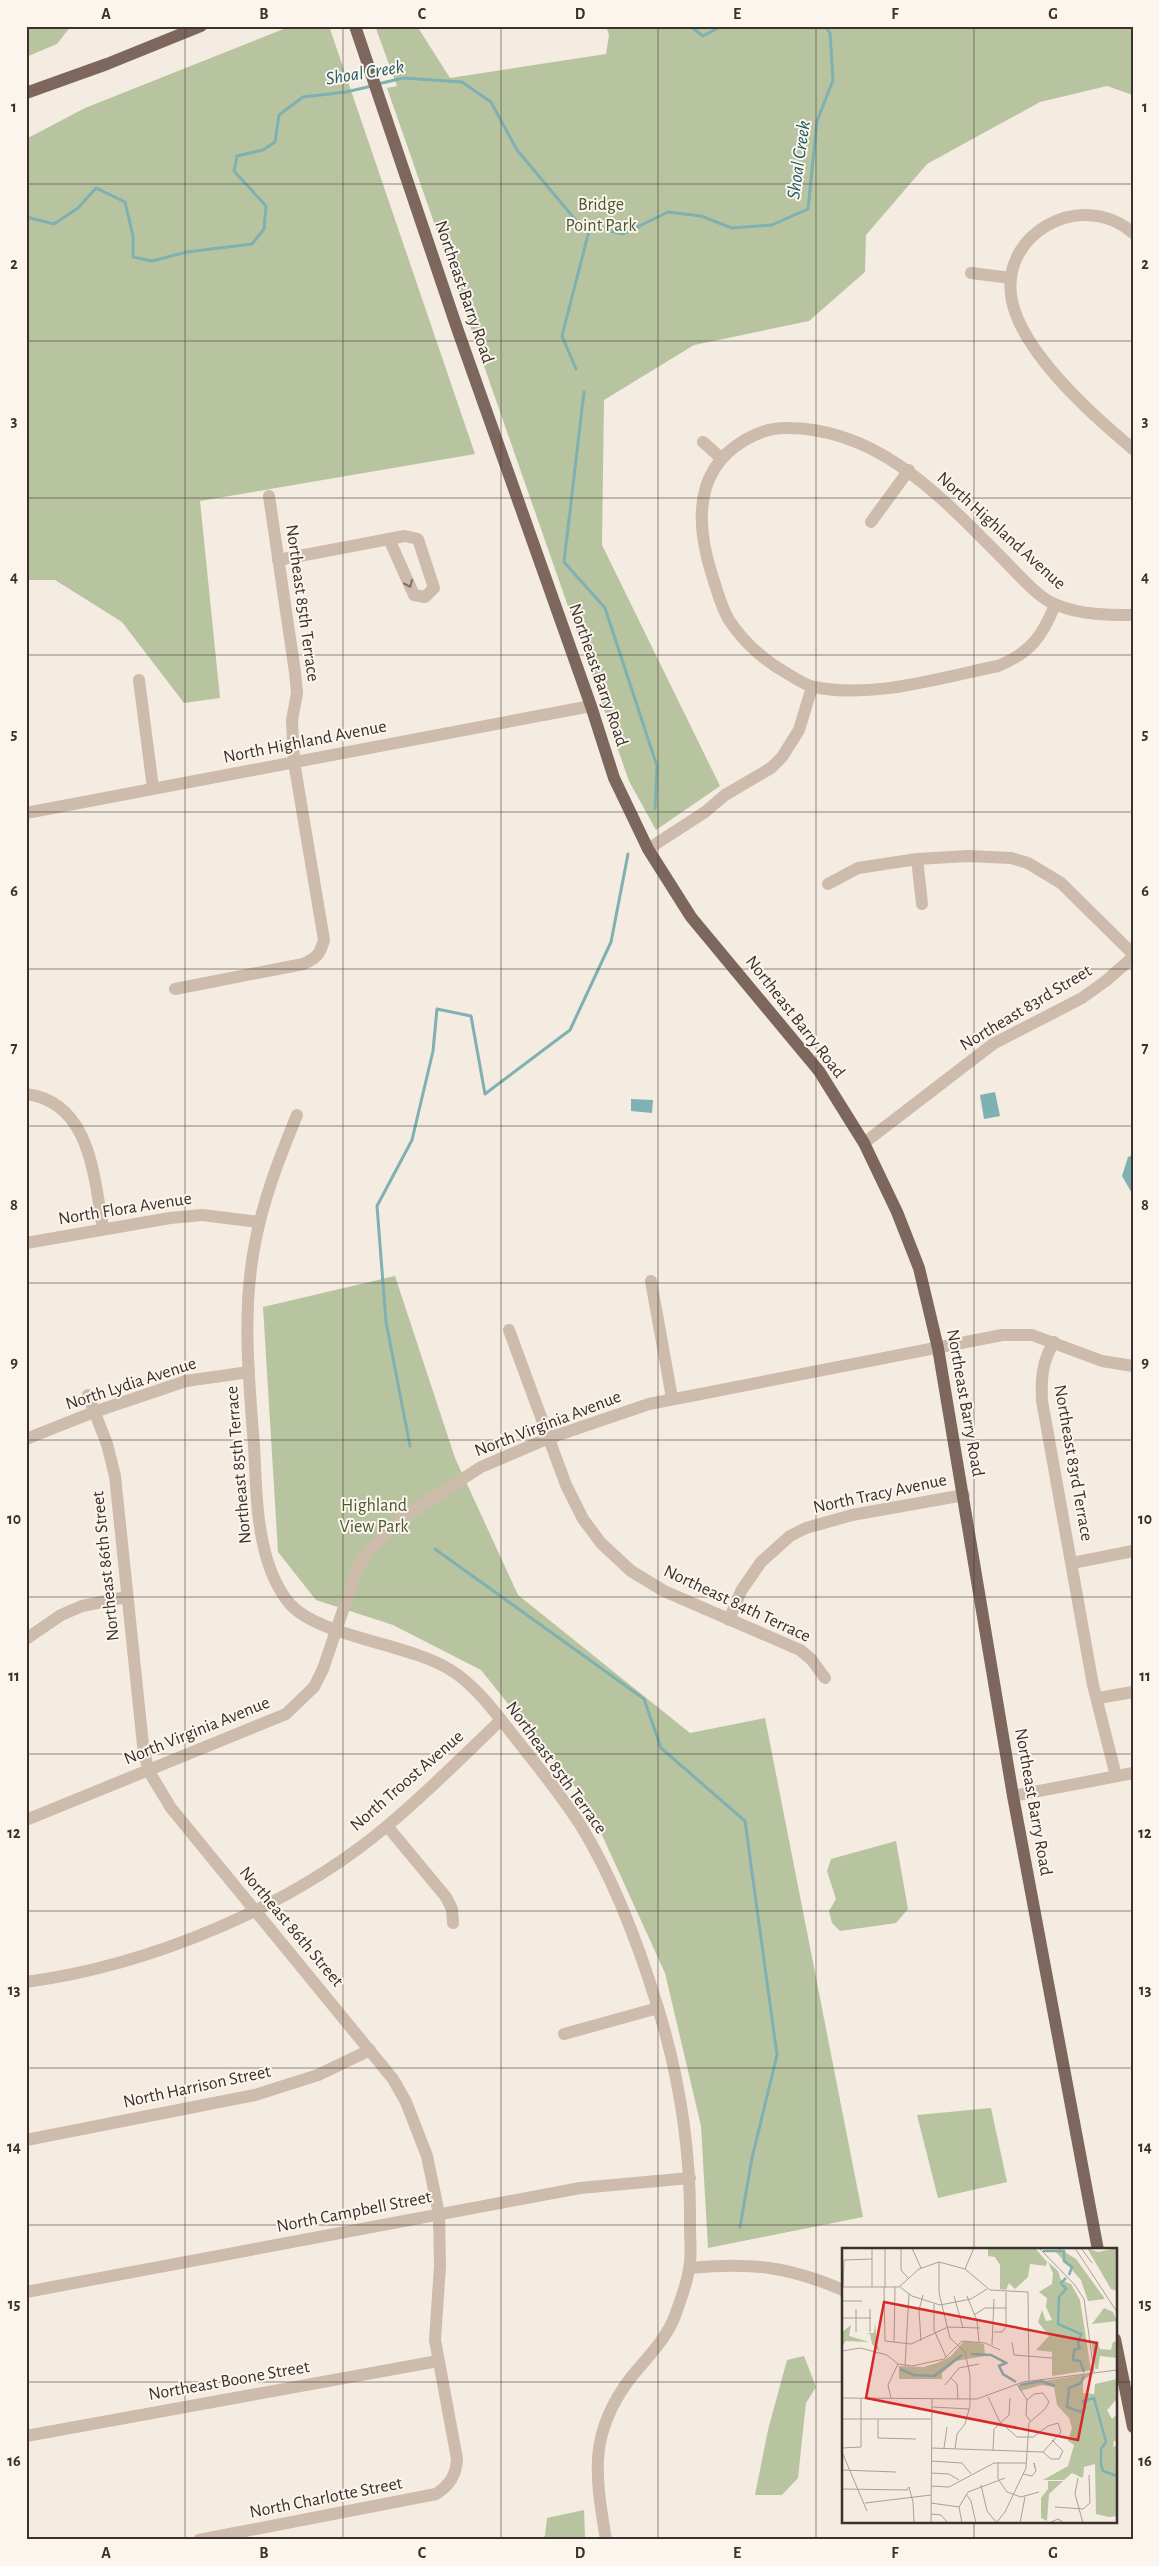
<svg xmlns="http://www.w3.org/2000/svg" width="1159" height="2566" font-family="'Alegreya Sans',sans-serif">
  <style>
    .green { fill: #b8c4a0 }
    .water { fill: #7fb0b2 }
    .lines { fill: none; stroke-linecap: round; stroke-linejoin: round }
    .stream { stroke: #7fb0b2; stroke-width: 3 }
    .minor { stroke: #cdbbac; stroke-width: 12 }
    .major { stroke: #7d675c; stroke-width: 12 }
    .oneway { stroke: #7d6f65 }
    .grid { fill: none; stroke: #3b302b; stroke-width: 1; stroke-opacity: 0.55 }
    .labels { text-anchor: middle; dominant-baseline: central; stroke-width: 4; stroke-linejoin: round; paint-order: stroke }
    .park-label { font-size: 18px; fill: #4a5a2e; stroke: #fbf5ee }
    .street-label { font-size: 18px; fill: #3b302b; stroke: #fbf5ee }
    .water-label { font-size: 19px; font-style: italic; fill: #1f5a5e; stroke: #fbf5ee }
    .inset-river { fill: none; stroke: #7fb0b2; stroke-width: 2.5 }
    .inset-road { fill: none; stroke: #aaa098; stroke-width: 1 }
    .view { fill: #d62828; fill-opacity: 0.15; stroke: #d62828; stroke-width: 2.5 }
    .inset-edge { fill: none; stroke: #3b302b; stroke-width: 2.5 }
    .neatline { fill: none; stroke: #3b302b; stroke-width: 2 }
    .grid-label { font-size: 16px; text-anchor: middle; font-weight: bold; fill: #3b302b }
  </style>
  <rect width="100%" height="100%" fill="#f4ebe1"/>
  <g class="green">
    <polygon points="26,26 71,26 57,44 26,57"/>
    <polygon points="291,26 329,26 475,454 200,501 220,698 184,703 122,622 55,580 26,580 26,139 85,108"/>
    <polygon points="375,26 417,26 450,78 606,54 609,35 606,26 1133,26 1133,95 1107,86 1040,102 927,164 866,235 865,272 809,321 694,345 604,400 602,545 720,786 656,830 629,781 387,88 397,86"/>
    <polygon points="395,1276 455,1458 518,1595 690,1733 765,1718 863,2217 708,2248 701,2126 665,1973 591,1811 589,1812 579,1792 481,1670 393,1625 316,1600 278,1552 263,1307"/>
    <polygon points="896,1841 908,1909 896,1923 840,1931 832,1923 829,1911 836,1899 827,1871 831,1859"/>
    <polygon points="991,2108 1007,2182 938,2198 917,2115"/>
    <polygon points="804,2356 816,2387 806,2403 798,2478 782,2495 755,2495 768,2430 787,2360"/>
    <polygon points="584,2510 585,2537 581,2540 539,2540 545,2536 547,2518"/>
  </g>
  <g class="water">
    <polygon points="995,1092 1000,1116 984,1119 980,1095"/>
    <polygon points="631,1099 653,1100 652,1113 631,1111"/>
    <polygon points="1133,1155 1133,1195 1122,1176 1128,1157"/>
  </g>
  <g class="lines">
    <g class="stream">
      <polyline points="690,26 703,36 722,26"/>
      <polyline points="378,84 403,78 462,82 491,102 517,150 579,224 623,234 668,212 701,216 732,228 772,225 808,209 817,121 833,80 830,33 825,26"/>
      <polyline points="26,217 54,224 78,208 96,188 125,202 133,236 133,257 152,261 187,252 252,244 264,229 266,206 234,171 237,156 263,150 275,142 279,115 303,97 346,92 372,86"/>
      <polyline points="576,369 562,336 590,227"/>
      <polyline points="584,392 564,562 605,608 657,766 655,809"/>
      <polyline points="410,1446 386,1322 377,1206 412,1140 433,1051 437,1009 471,1016 485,1094 570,1030 611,942 628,854"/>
      <polyline points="435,1549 644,1699 661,1748 745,1821 777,2055 752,2158 740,2227"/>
    </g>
    <g class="minor">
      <path d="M1133,233C1081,188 998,234 1012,301C1023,353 1093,416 1133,449"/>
      <polyline points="971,273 1011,278"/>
      <polyline points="703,442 721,458"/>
      <polyline points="871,522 909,470"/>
      <polyline points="278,560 389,539 405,536 418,539 434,588 425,597 414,595 389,539"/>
      <path d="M1055,605C1042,637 1030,653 998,666C939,678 874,699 814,687C805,685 796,679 788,674C765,661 744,643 729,620C721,607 717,590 712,575C696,525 693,470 745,440C757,433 771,428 785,428C879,427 942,498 1003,559C1017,573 1039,599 1057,605C1081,615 1108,615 1133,615"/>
      <polyline points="139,680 153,788"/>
      <polyline points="26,813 591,706"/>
      <polyline points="648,849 705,812 725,795 771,768 782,757 799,730 812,687"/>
      <polyline points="917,859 922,904"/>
      <polyline points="828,884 858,868 917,859 968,856 1011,858 1028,863 1061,883 1133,954"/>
      <path d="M175,989L303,964C317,958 320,954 324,940L294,762L292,720L297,693L295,672L269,496"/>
      <path d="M26,1094C91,1102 94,1178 103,1228"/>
      <path d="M297,1115C279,1159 262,1202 254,1249C242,1314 249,1380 254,1446C256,1481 256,1518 265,1552C270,1571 277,1589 290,1604C318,1636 408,1644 449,1669C476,1685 497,1715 517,1740C539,1768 562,1796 581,1826C615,1881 639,1946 658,2008C680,2079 691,2153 690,2227C690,2241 692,2255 689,2269C687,2284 680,2301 675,2316C666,2339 648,2357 632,2376C588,2433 595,2473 606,2540"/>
      <polyline points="864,1143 993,1044 1082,998 1107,980 1133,957"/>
      <polyline points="26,1243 170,1218 202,1215 259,1222"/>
      <polyline points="651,1281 672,1398"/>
      <polyline points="509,1330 566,1485 583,1519 601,1543 631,1571 664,1591 800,1650 811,1659 825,1678"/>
      <path d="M1054,1342C1042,1361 1041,1379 1042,1401L1093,1685L1116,1776"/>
      <path d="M88,1395L107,1444L115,1476L143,1745L148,1770L171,1808L393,2079L406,2102L427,2156L439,2214L440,2266L435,2340L457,2459C456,2475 450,2485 436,2494L199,2540"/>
      <polyline points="26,1439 94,1412 186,1381 249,1372"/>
      <polyline points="1072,1563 1133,1551"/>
      <polyline points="729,1620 741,1591 761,1562 790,1536 806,1528 852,1515 964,1495"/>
      <polyline points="26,1639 61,1615 82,1606 126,1597"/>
      <polyline points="1098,1698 1133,1692"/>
      <polyline points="1013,1796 1133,1773"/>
      <polyline points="26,1820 286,1714 314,1687 323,1669 357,1569 369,1550 399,1520 481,1467 549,1438 649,1404 1002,1335 1032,1335 1102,1361 1133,1366"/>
      <polyline points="387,1826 446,1897 452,1909 453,1923"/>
      <path d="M26,1982C151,1965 291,1907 387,1826C427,1793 464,1755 501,1720"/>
      <polyline points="564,2034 658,2008"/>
      <polyline points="26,2140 255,2095 318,2075 370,2050"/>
      <path d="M690,2268C750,2262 787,2266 843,2290"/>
      <polyline points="26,2292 580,2188 690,2178"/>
      <polyline points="26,2436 438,2361"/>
    </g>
    <g class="major">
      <polyline points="355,26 458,331 591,706 614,778 648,849 691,917 819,1071 864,1143 897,1212 919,1268 938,1348 1013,1796 1098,2250"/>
      <polyline points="26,93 107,64 201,26"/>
      <polyline points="1115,2339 1133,2427"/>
    </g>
  </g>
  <defs><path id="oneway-chevron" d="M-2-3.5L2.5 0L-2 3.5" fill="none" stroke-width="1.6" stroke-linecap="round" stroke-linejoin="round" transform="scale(1.25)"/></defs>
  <use class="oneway" href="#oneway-chevron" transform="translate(409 584) rotate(66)"/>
  <path class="grid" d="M185,26V2540M343,26V2540M501,26V2540M658,26V2540M816,26V2540M974,26V2250M26,184H1133M26,341H1133M26,498H1133M26,655H1133M26,812H1133M26,969H1133M26,1126H1133M26,1283H1133M26,1440H1133M26,1597H1133M26,1754H1133M26,1911H1133M26,2068H1133M26,2225H1133M26,2382H843M1115,2382H1133M974,2522V2540"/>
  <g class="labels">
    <g class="park-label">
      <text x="601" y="205">Bridge<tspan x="601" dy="21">Point Park</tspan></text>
      <text x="374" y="1506">Highland<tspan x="374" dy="21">View Park</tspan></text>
    </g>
    <g class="street-label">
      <text transform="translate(464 292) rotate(71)">Northeast Barry Road</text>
      <text transform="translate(1001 531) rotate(42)">North Highland Avenue</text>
      <text transform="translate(302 603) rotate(82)">Northeast 85th Terrace</text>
      <text transform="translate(598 675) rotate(71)">Northeast Barry Road</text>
      <text transform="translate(305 742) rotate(-11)">North Highland Avenue</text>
      <text transform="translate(1026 1008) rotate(-31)">Northeast 83rd Street</text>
      <text transform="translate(795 1017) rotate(52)">Northeast Barry Road</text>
      <text transform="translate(125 1209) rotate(-9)">North Flora Avenue</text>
      <text transform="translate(131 1384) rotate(-18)">North Lydia Avenue</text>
      <text transform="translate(965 1403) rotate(80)">Northeast Barry Road</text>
      <text transform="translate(548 1424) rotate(-21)">North Virginia Avenue</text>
      <text transform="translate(1073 1463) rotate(80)">Northeast 83rd Terrace</text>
      <text transform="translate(239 1465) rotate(-95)">Northeast 85th Terrace</text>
      <text transform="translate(880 1494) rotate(-12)">North Tracy Avenue</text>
      <text transform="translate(106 1566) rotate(-96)">Northeast 86th Street</text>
      <text transform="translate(737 1604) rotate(25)">Northeast 84th Terrace</text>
      <text transform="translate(197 1731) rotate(-22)">North Virginia Avenue</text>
      <text transform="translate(556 1768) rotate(54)">Northeast 85th Terrace</text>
      <text transform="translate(407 1781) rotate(-41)">North Troost Avenue</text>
      <text transform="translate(1033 1802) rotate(80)">Northeast Barry Road</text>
      <text transform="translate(291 1927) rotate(50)">Northeast 86th Street</text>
      <text transform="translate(197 2087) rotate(-12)">North Harrison Street</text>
      <text transform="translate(354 2212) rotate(-11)">North Campbell Street</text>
      <text transform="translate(229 2381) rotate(-10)">Northeast Boone Street</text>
      <text transform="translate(326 2498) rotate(-11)">North Charlotte Street</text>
    </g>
    <g class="water-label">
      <text transform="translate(365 73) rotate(-9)">Shoal Creek</text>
      <text transform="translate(799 160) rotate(-82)">Shoal Creek</text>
    </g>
  </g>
  <g transform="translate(842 2248)">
    <rect width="275" height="275" fill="#f4ebe1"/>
    <path d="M146,0H193L205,14L204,18L188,16L186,29L173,41L167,35L164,42L158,41V17L153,9L146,8ZM245,0L256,4L275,0V43L269,41ZM218,1L234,11L263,51L246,53L239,32L213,3ZM206,14L216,23L219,32L229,36L238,52L249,122L210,128V104L194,102L207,88L196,74L200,62L204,73L210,72L204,59L205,50L197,44L210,36L211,25ZM262,60L271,64L275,73L250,76ZM33,75L35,96L37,103L30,96L28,86L24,85H32ZM9,77L7,88L27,94L4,93L0,98V84ZM122,93L142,96L143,108L114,113L100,125V131H57V118L81,119L95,115L109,108ZM255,93L258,101L269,102L271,94L275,93V110L258,108L256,121H253L250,96ZM252,125L241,132V145L252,146L253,136L275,131V151L265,162L270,171L275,166V193H272L271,199L275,197V212L272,213H275V268L267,269L254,266L253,216L242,219L241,230L230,225L222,232H201L226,218L232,197L226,193L230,180L227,170L215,157L212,139L200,137L178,143L176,137ZM206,233H221L207,246L205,273L199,270V250L206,241Z" fill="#b8c4a0"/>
    <path class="inset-river" d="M201,3H222V13L230,19L227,27M224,30L219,35L224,41L217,49L216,76L239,86L236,96L238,100L232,102L231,112L238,113L242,124M129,106L149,107L164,115L157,118L161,126L174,134M58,121L72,127L92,128L120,107M242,128L239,135L227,140L225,159L239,164L243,160L241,153L252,150L264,194L259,201V217L261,223L275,228M178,137L199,133L213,138"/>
    <path class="inset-road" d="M59,0V22L66,30M70,0L79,20M197,0L232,36L242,51L252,124M233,0L275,64M239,0L250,15M97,14V45L108,90L123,104L128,127V158L123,176L115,186L113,201M123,21L132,0M0,39H57L77,21L97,14L123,21L148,42L186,44L187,133M1,39L2,12L30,11M30,39V0M42,39L43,93L69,96L106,79L138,80M43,39V0M58,39L70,48L98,57L129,51L145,41M112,48L121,80M125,48L135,73L137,94M0,53H20M92,56V82L104,109M132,67L143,60H164M0,70H29M171,79L187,82M14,84V61M28,84V61M152,84H160L164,79V44M79,93L77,62L81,47M52,94L53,39M170,94L172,107L210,110M150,97L152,51M0,103L18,100L45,107L56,116L70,118L102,111L120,93L143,95L158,102M63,118L67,46M109,130L115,136L116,151M175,136L185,152M103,137L117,120L137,116M146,149L158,174L175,189H191L206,178L216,175M0,150L135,151L181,134L275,122M49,150L46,137L56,116M185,152L184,167L188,173M90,159L127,161M0,171H89M36,171V190L74,191M0,200L19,199V150M89,200L201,204L209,211H217L221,203L210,192M102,200L105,179M151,202L152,181L167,167L168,150M0,204L25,263M201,204L219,184L216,175M89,213L120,215L129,226M156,214V231L165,244L179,249L197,244M0,222L54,224M89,225L107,226L117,232M181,226L190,228L194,223L192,215L193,220M247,227L248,255M236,230L233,246L241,275M139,237L145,263L154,274M89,238L107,239L152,215H185M0,241L66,242M65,241L67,239L71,254L72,275M124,246L129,253L134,275M23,255L89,247M89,255L117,259M213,259L241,261L248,255M89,266L99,267L106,275M89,275L90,150M120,275L117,259L126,244L163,230M154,275L163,264L184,220L187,175L203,161L207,154L201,145L192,146L185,152M178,275L183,249M207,275L216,271L222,275"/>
    <path class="view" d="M42,54L255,95L236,192L24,150Z"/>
    <rect width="275" height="275" class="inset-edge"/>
  </g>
  <rect width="1159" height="2566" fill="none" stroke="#fbf5ee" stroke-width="55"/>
  <rect x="28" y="28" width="1104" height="2510" class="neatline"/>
  <g class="grid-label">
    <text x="106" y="19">A</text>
    <text x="264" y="19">B</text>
    <text x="422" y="19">C</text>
    <text x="580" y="19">D</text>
    <text x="737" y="19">E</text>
    <text x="895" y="19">F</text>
    <text x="1053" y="19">G</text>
    <text x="14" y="112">1</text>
    <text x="1145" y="112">1</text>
    <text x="14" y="269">2</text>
    <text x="1145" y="269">2</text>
    <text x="14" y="426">3</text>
    <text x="1145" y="426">3</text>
    <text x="14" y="582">4</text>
    <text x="1145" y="582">4</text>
    <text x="14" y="739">5</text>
    <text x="1145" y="739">5</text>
    <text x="14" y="896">6</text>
    <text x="1145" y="896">6</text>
    <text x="14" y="1053">7</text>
    <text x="1145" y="1053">7</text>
    <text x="14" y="1210">8</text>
    <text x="1145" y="1210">8</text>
    <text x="14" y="1367">9</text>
    <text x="1145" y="1367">9</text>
    <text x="14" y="1524">10</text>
    <text x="1145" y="1524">10</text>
    <text x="14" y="1681">11</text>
    <text x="1145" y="1681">11</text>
    <text x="14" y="1838">12</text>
    <text x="1145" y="1838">12</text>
    <text x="14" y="1995">13</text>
    <text x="1145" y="1995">13</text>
    <text x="14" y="2152">14</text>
    <text x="1145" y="2152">14</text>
    <text x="14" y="2309">15</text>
    <text x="1145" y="2309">15</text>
    <text x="14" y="2466">16</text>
    <text x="1145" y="2466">16</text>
    <text x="106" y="2558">A</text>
    <text x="264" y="2558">B</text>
    <text x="422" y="2558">C</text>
    <text x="580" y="2558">D</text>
    <text x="737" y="2558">E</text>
    <text x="895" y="2558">F</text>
    <text x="1053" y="2558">G</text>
  </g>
</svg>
